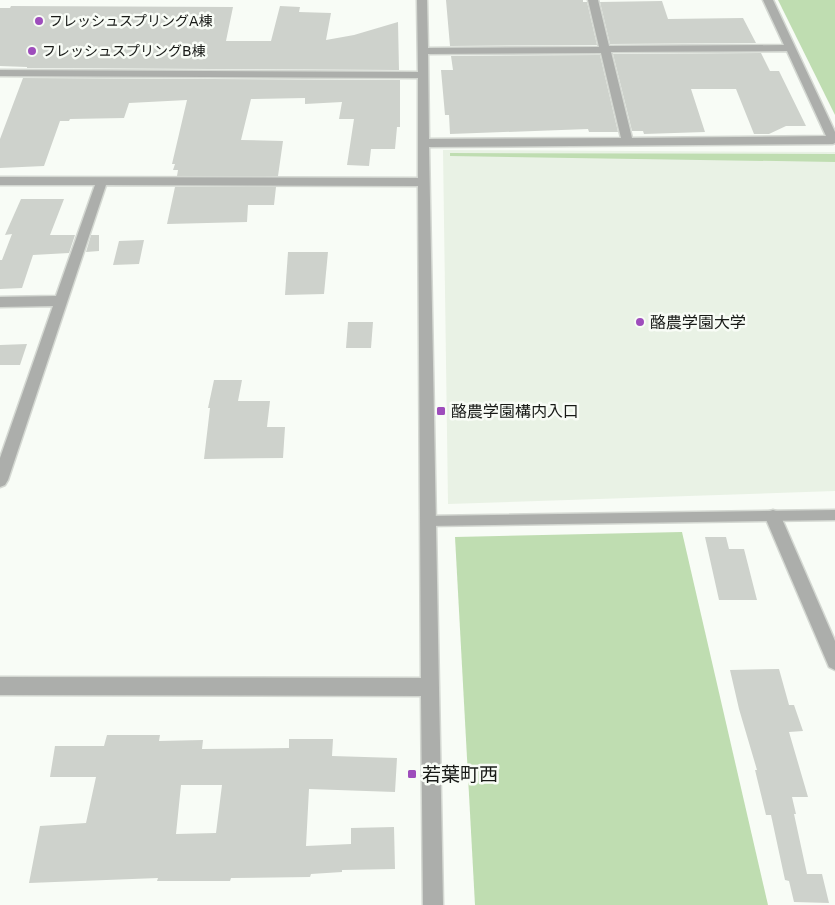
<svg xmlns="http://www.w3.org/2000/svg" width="835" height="905" font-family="'DejaVu Sans','Noto Sans JP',sans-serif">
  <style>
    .built { fill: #e9f2e5 }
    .green { fill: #bfddb1 }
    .building { fill: #ced2cc; fill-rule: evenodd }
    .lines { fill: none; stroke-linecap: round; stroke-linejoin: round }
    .service-casing { stroke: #d4d8d2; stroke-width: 3 }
    .minor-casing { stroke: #d4d8d2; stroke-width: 3 }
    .service { fill: #acaeab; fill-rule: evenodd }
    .minor { fill: #acaeab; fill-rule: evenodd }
    .poi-dot { fill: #9e4dbc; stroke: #f8fcf6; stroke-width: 2 }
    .labels { text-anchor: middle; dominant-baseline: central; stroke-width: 5; stroke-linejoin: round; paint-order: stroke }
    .far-poi-label { font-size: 14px; fill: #181a17; stroke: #f8fcf6; text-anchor: start }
    .poi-label { font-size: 16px; fill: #181a17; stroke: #f8fcf6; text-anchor: start }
    .near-poi-label { font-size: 19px; fill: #181a17; stroke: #f8fcf6; text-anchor: start }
  </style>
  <rect width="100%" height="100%" fill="#f8fcf6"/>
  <polygon class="built" points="443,150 835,152 835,491 448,504"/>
  <g class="green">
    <polygon points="778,0 835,0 835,115"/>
    <polygon points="450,153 835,154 835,162 450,156"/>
    <polygon points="682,532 768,905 475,905 455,537"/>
  </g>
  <g class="building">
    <polygon points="446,0 583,0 583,2 587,2 597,45 450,46"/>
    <polygon points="662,1 668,19 743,18 756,43 610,44 600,2"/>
    <polygon points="11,6 233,7 226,41 271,41 280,6 300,7 299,12 331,13 326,40 354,35 398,22 399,70 27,68 27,67 0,66 0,8 10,8"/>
    <polygon points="761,53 770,71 779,71 806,126 786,126 769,134 754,134 736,89 691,89 705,132 644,134 643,131 632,131 613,54"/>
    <polygon points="600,55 618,132 589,132 588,129 450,134 449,115 445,115 441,70 453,70 451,56"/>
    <polygon points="23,78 400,80 400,127 397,127 395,149 371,149 369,166 347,165 354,119 339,119 342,102 305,104 305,98 251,99 241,140 283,141 278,176 177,176 178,170 173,170 175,164 172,164 187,100 129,103 124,118 70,119 69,121 60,121 44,166 0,168 0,139"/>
    <polygon points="175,187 276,187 274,205 248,205 247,222 167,224"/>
    <polygon points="21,199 64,199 50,235 75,235 69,253 33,255 22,288 0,289 0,260 2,260 12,234 5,235"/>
    <polygon points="91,235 99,235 99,251 86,252"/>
    <polygon points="144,240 139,264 113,265 119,241"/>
    <polygon points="288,252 328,252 324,294 285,295"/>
    <polygon points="348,322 373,322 371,348 346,348"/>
    <polygon points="27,344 20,365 0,365 0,345"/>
    <polygon points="214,380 242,380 238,401 270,401 267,427 285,427 283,458 204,459 210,408 208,408"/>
    <polygon points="705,537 726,537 729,549 744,549 757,600 719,600"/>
    <polygon points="779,669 789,705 794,705 803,731 789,732 808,797 792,797 796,814 794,814 807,874 822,874 829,903 794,902 789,881 785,880 771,815 766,815 755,770 757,770 739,709 730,670"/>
    <path d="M107,735H160L159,741L203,740L202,749L289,748V739H333L332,756L397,758L395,792L309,789L306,846L351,844V828L394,827L395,869L342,870V872L311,874L310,877L231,878L230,881H157L158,878L29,883L40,826L86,823L96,777H50L55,746H104ZM181,785H222L216,833L176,834Z"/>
  </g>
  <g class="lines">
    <defs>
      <polygon id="service" points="835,510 835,520 428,526 424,525 422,521 424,517 428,516"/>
      <g id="minor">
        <path d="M417,0H427L428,48L599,47L588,0H598L609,46L784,45L763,0H773L835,132V143L833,144L429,147L443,905H423L421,696L0,695V677L421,678L418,186L106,185L8,480L5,485L0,487V458L53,306L0,307V297L56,296L95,185H0V177L418,178V78L0,76V70L418,72ZM787,51L826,136L632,138L611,52ZM601,53L621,138L429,139L428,54Z"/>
        <polygon points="773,510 779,512 835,641 835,670 829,667 765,517 767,512"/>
      </g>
    </defs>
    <use href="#service" class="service-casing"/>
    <use href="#minor" class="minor-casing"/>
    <use href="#service" class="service"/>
    <use href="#minor" class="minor"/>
  </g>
  <g class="poi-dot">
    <circle cx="39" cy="21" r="5"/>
    <circle cx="32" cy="51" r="5"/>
    <circle cx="640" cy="322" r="5"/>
    <rect x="436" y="406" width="10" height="10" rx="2.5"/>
    <rect x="407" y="769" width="10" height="10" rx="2.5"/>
  </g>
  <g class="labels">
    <g class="far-poi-label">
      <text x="49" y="21">フレッシュスプリングA棟</text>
      <text x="42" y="51">フレッシュスプリングB棟</text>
    </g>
    <g class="poi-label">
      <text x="650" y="322">酪農学園大学</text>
      <text x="451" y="411">酪農学園構内入口</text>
    </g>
    <g class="near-poi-label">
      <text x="422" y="774">若葉町西</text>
    </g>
  </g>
</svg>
